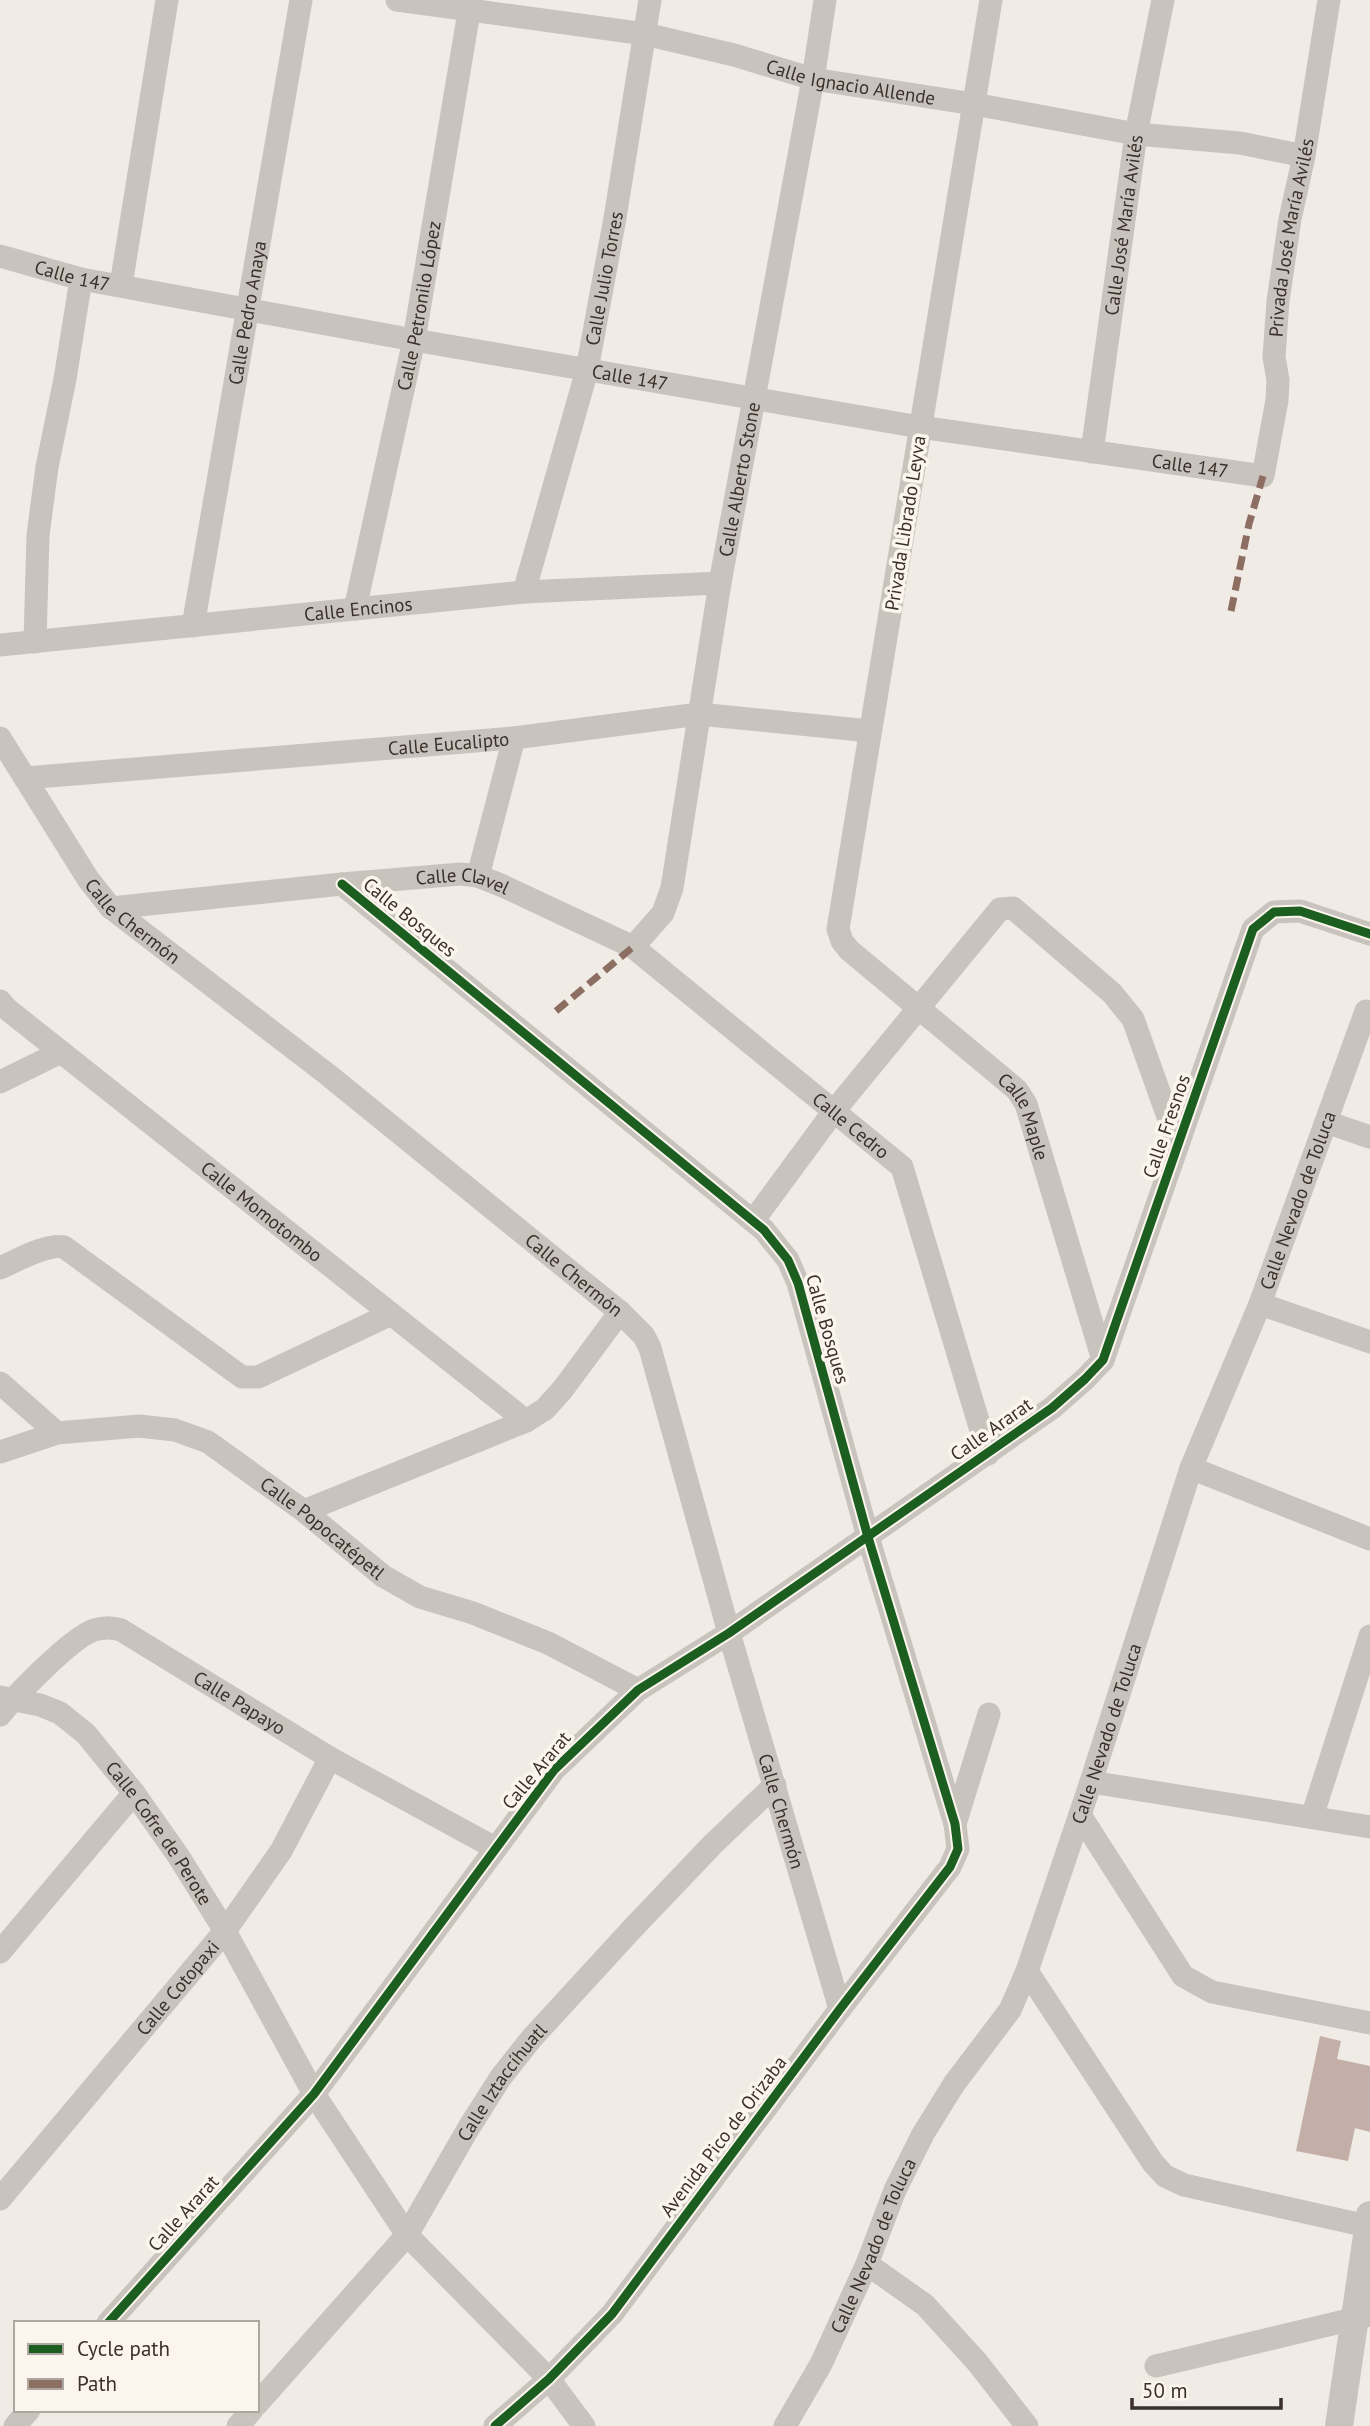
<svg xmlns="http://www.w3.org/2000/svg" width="1370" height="2426" font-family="'PT Sans',sans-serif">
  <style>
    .building { fill: #c3afa7 }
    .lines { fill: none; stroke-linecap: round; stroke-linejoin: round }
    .minor { stroke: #c9c3be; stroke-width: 23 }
    .tertiary { stroke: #c9c3be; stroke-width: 28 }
    .quiet { stroke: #8d6e63; stroke-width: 7; stroke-dasharray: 14 7; stroke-linecap: butt }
    .cycleway-casing { stroke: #fbf5ee; stroke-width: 13 }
    .cycleway { stroke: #1b5e20; stroke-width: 9 }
    .labels { text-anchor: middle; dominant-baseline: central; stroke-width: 7; stroke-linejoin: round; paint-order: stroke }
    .street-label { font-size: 19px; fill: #3b302b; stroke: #fbf5ee }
  </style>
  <rect width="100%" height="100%" fill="#f0ebe5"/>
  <polygon class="building" points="1320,2036 1341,2041 1337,2059 1370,2066 1370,2132 1355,2128 1348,2161 1296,2151"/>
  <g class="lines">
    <g class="minor">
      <path id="s1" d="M397,0L645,34L734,55L813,79L974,104L1136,134L1240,143L1304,156"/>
      <path id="s2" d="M991,0L838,929L842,941L849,950L1017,1090L1026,1104L1103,1360"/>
      <path id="s3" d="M0,256L81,279L414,340L920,427L1263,476L1277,400L1278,380L1274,357L1278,301L1290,219L1304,156L1329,0"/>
      <polyline points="121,285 167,0"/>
      <path id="s4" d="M1092,452L1136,134L1163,0"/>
      <path id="s5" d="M524,592L587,370L615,218L650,0"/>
      <path id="s6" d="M355,609L414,340L471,0"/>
      <path id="s7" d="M193,626L301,0"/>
      <polyline points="35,642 38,535 47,467 65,379 81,279"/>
      <path id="s8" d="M0,645L524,592L720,583"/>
      <path id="s9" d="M0,738L88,879L111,908L327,1074L620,1312L644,1336L650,1348L729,1633L840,2009"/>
      <path id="s10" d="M25,778L514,738L699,714L870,731"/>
      <polyline points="478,876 514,738"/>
      <polyline points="342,884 764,1230 788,1260 798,1283 868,1537 955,1824 958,1849 950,1867 840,2009 612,2314 549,2379 495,2426"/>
      <path id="s11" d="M111,908L342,884L461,874L478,876L503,886L633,947L902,1167L988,1454"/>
      <path id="s12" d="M633,947L663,913L672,888L720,583L813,79L825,0"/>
      <path id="s13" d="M0,1001L7,1009L526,1421"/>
      <polyline points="0,1082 61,1052"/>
      <polyline points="1326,1122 1370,1137"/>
      <polyline points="753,1221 834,1111 1000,909 1013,908 1112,993 1133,1019 1178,1145"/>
      <path d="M0,1268C16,1261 47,1243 64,1247L242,1377H258L391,1314"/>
      <polyline points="1260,1304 1370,1342"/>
      <polyline points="0,1383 57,1433"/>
      <path id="s14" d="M0,1452L57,1433L139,1426L175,1430L208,1442L304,1511L383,1576L420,1597L473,1613L548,1643L638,1690"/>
      <polyline points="1191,1468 1370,1539"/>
      <polyline points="304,1511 526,1421 545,1409 563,1389 620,1312"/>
      <path id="s15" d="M0,1697L40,1705L60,1713L86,1734L134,1793L179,1857L225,1931L314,2094L407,2235L549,2379L584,2426"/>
      <path id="s16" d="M0,1715C17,1694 71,1638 94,1630C104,1627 112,1627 121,1630L330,1758L495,1848"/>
      <polyline points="1091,1782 1370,1827"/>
      <polyline points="1080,1815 1183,1976 1212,1992 1370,2023"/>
      <polyline points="1312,1817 1370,1636"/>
      <polyline points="955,1824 989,1714"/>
      <polyline points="0,1952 134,1793"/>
      <polyline points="1027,1971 1153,2163 1165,2176 1184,2185 1367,2226"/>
      <path id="s17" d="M0,2199L225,1931L281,1851L330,1758"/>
      <polyline points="867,2264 925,2305 977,2362 1027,2426"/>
      <polyline points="108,2323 314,2094 554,1770 638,1690 729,1633 1052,1408 1085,1379 1103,1360 1253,929 1274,912 1300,911 1370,934"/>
      <polyline points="1156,2366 1370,2315"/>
      <path id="s18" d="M257,2404L407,2235L468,2129L501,2077L531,2039L632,1929L713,1844L775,1785"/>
      <polyline points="15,2426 29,2410"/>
      <polyline points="238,2426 252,2410"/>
      <path id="s19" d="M785,2426L821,2364L867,2264L895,2190L923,2134L954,2084L1010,2010L1027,1971L1091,1782L1191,1468L1260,1304L1366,1011"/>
    </g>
    <polyline class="tertiary" points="1339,2426 1370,2215"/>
    <g class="quiet">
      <polyline points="1231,611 1249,524 1263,476"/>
      <polyline points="556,1011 633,947"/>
    </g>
    <defs>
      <g id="cycleway">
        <polyline points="342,884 764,1230 788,1260 798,1283 868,1537 955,1824 958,1849 950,1867 840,2009 612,2314 549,2379 495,2426"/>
        <polyline points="108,2323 314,2094 554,1770 638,1690 729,1633 1052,1408 1085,1379 1103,1360 1253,929 1274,912 1300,911 1370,934"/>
      </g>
    </defs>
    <use href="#cycleway" class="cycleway-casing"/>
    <use href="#cycleway" class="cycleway"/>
  </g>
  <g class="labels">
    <g class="street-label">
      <text stroke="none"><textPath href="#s1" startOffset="462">Calle Ignacio Allende</textPath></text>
      <text stroke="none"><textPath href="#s4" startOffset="229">Calle José María Avilés</textPath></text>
      <text stroke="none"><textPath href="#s3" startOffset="1524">Privada José María Avilés</textPath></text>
      <text stroke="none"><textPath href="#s3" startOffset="75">Calle 147</textPath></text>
      <text stroke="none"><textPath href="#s5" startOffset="324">Calle Julio Torres</textPath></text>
      <text stroke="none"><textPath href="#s6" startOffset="310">Calle Petronilo López</textPath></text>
      <text stroke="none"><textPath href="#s7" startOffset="318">Calle Pedro Anaya</textPath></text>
      <text stroke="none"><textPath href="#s3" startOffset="642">Calle 147</textPath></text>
      <text stroke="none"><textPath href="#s3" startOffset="1209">Calle 147</textPath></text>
      <text stroke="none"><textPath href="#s12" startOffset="486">Calle Alberto Stone</textPath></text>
      <text transform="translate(905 523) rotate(-81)">Privada Librado Leyva</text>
      <text stroke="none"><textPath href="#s8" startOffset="360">Calle Encinos</textPath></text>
      <text stroke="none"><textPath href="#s10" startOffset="425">Calle Eucalipto</textPath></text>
      <text stroke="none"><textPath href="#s11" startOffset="354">Calle Clavel</textPath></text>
      <text transform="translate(410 917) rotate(39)">Calle Bosques</text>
      <text stroke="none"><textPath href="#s9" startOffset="228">Calle Chermón</textPath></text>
      <text stroke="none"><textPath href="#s2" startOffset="1211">Calle Maple</textPath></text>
      <text stroke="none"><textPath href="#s11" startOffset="821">Calle Cedro</textPath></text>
      <text transform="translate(1166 1126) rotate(-71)">Calle Fresnos</text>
      <text stroke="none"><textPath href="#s19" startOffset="1335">Calle Nevado de Toluca</textPath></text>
      <text stroke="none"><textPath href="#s13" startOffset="336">Calle Momotombo</textPath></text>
      <text stroke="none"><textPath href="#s9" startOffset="794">Calle Chermón</textPath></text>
      <text transform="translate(828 1329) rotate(74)">Calle Bosques</text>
      <text transform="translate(991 1429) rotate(-35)">Calle Ararat</text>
      <text stroke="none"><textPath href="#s14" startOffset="357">Calle Popocatépetl</textPath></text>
      <text stroke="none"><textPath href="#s16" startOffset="294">Calle Papayo</textPath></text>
      <text stroke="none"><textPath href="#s19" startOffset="768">Calle Nevado de Toluca</textPath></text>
      <text transform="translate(536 1770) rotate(-50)">Calle Ararat</text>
      <text stroke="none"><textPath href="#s9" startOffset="1382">Calle Chermón</textPath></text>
      <text stroke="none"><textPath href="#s15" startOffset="219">Calle Cofre de Perote</textPath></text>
      <text stroke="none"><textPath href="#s17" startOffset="276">Calle Cotopaxi</textPath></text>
      <text stroke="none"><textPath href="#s18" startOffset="406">Calle Iztaccíhuatl</textPath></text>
      <text transform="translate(723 2136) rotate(-53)">Avenida Pico de Orizaba</text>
      <text transform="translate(183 2213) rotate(-48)">Calle Ararat</text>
      <text stroke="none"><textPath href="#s19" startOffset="201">Calle Nevado de Toluca</textPath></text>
    </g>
  </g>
  <rect x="14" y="2321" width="245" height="91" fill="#fbf5ee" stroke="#aea6a0" stroke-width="2"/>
  <rect x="28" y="2344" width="35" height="10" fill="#1b5e20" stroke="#aea6a0" stroke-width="2"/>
  <text x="77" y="2356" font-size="21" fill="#3b302b">Cycle path</text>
  <rect x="28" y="2379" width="35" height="10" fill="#8d6e63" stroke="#aea6a0" stroke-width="2"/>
  <text x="77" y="2391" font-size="21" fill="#3b302b">Path</text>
  <path d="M1132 2398v10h149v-10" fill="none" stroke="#3b302b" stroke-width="3.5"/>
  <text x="1142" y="2398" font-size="21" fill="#3b302b" stroke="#fbf5ee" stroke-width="5" paint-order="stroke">50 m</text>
</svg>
